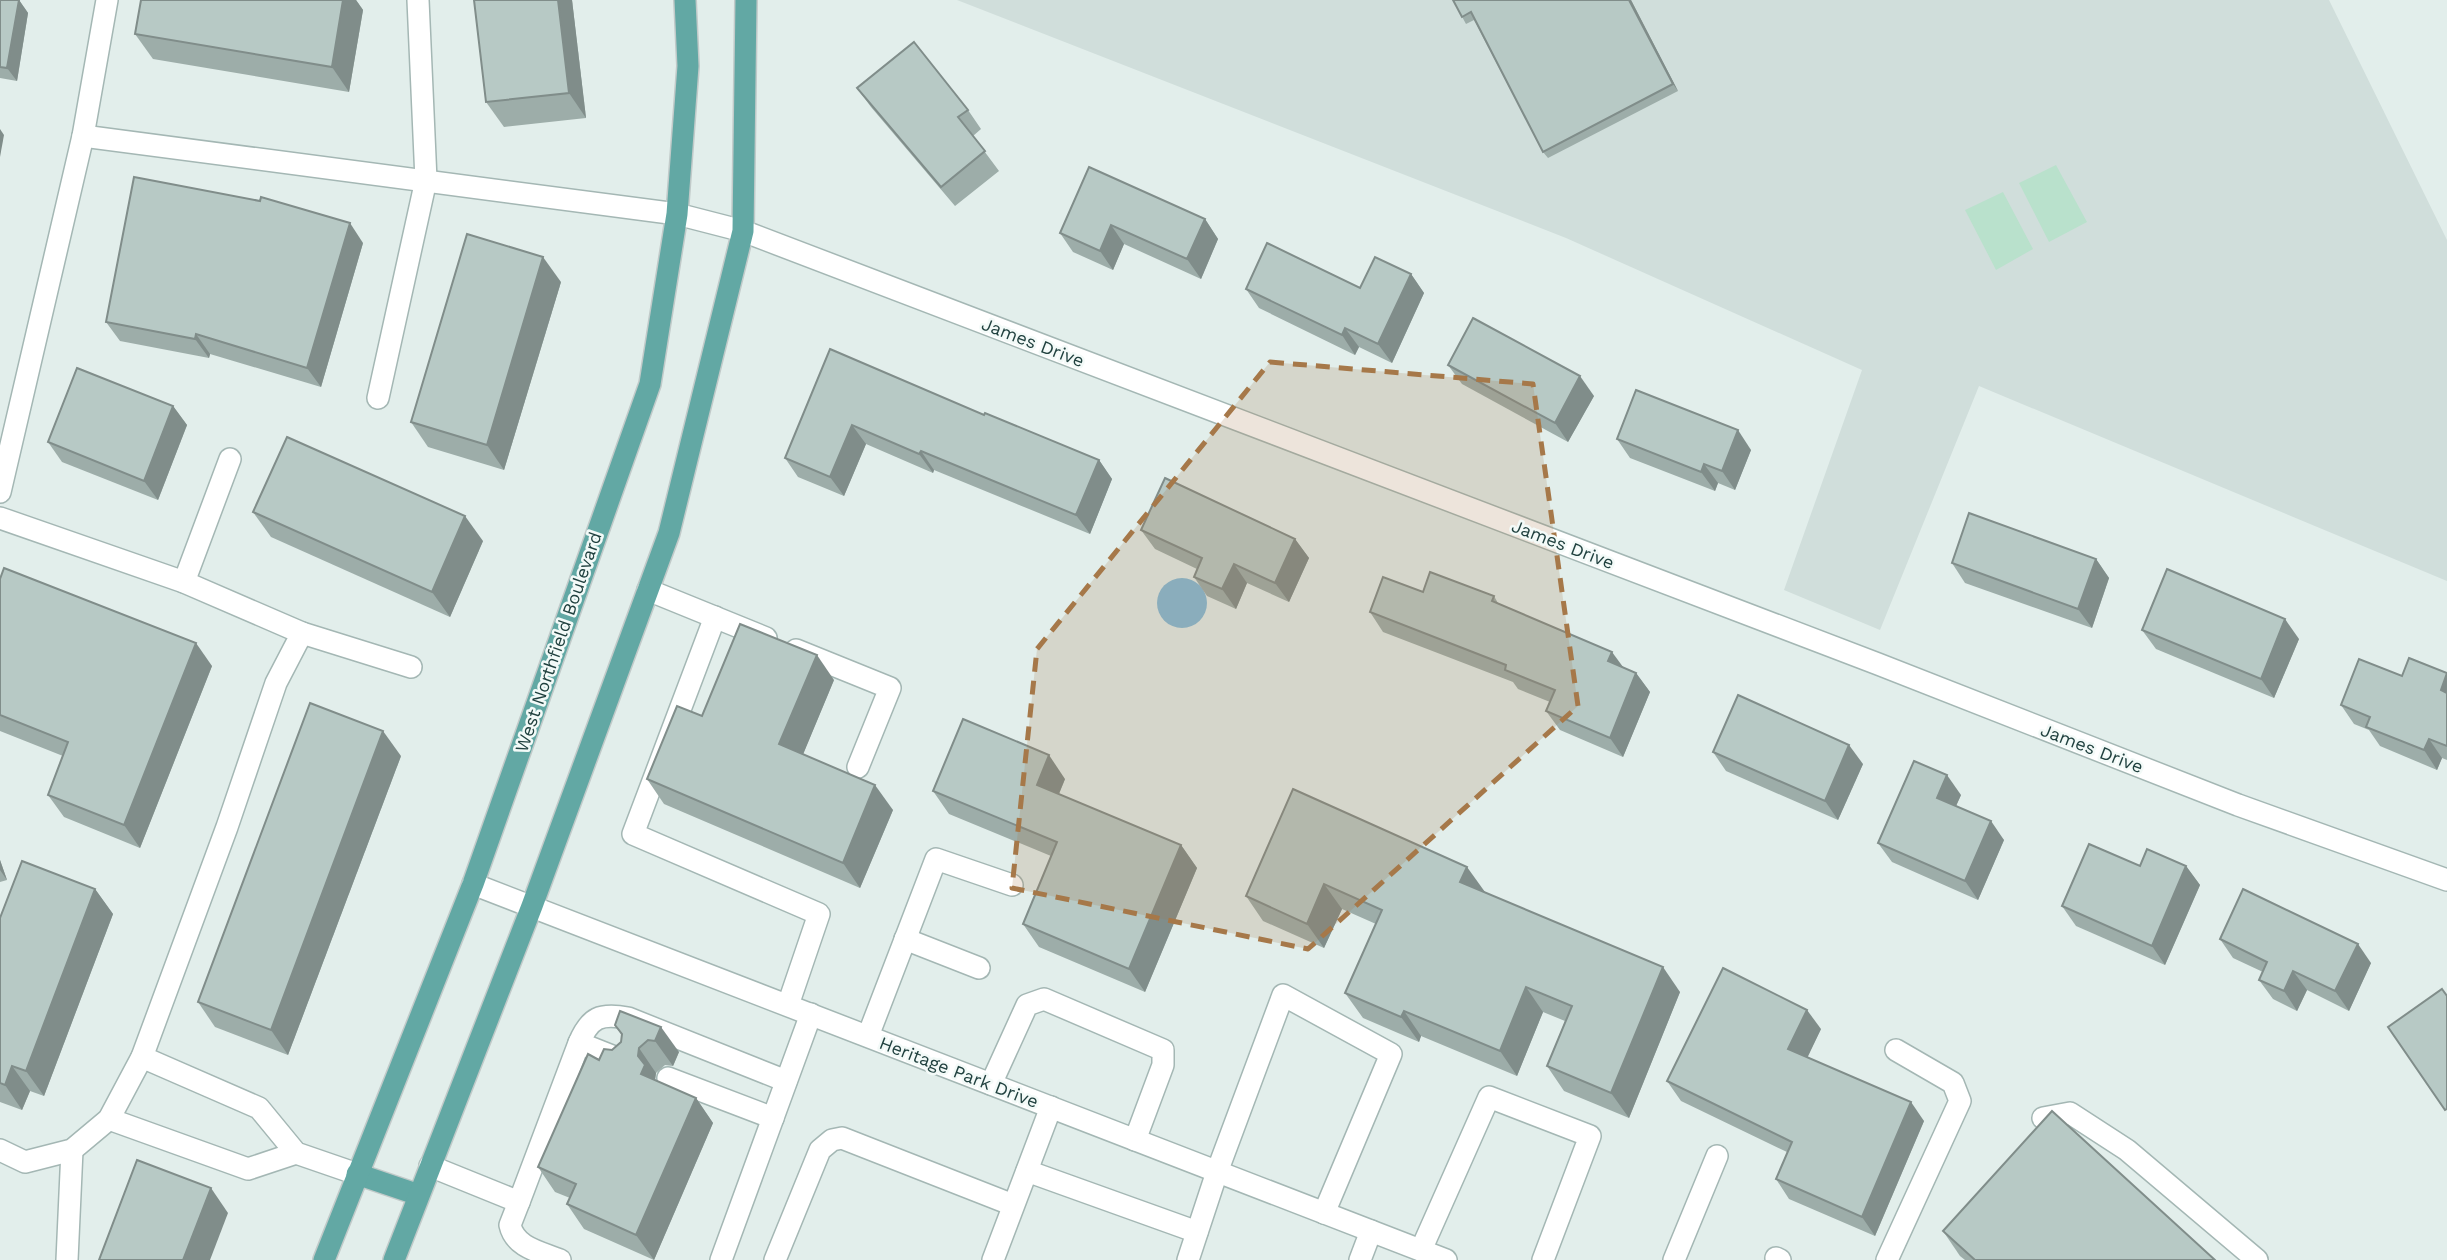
<svg xmlns="http://www.w3.org/2000/svg" width="2447" height="1260" font-family="'Work Sans',sans-serif">
  <style>
    .built { fill: #d0dedb }
    .green { fill: #b9e1cc }
    .water { fill: #84bbd9 }
    .lines { fill: none; stroke-linecap: round; stroke-linejoin: round }
    .minor-casing { stroke: #a4b7b4; stroke-width: 24 }
    .major-casing { stroke: #c1cac9; stroke-width: 24 }
    .minor { stroke: #fff; stroke-width: 21 }
    .major { stroke: #62a8a4; stroke-width: 21 }
    .wall { fill: #9dada9 }
    .shaded-wall { fill: #808d8a }
    .building { fill: #b7c9c5; stroke: #808d8a; stroke-width: 2 }
    .marked { fill: #a67849; fill-opacity: 0.2; stroke: #a67849; stroke-width: 5; stroke-dasharray: 14 9; stroke-linejoin: round }
    .labels { text-anchor: middle; dominant-baseline: central; stroke-width: 5; stroke-linejoin: round; paint-order: stroke }
    .street-label { font-size: 18px; fill: #20413f; stroke: #f3faf8 }
  </style>
  <rect width="100%" height="100%" fill="#e2eeeb"/>
  <polygon class="built" points="957,0 2329,0 2447,240 2447,581 1979,386 1880,630 1784,590 1862,370 1566,238"/>
  <g class="green">
    <polygon points="2056,165 2087,222 2049,242 2019,183"/>
    <polygon points="2003,192 2033,249 1996,270 1965,210"/>
  </g>
  <circle class="water" cx="1182" cy="603" r="25"/>
  <g class="lines">
    <defs>
      <g id="minor">
        <polyline points="83,136 107,0"/>
        <polyline points="378,398 426,180 418,0"/>
        <polyline points="0,492 83,136 677,214 743,231 1878,664 2238,805 2447,880"/>
        <polyline points="0,518 184,582 302,633 276,683 227,827 142,1057 109,1119 72,1150 25,1162 0,1150"/>
        <polyline points="184,582 230,459"/>
        <polyline points="648,590 766,638"/>
        <polyline points="715,617 633,834 819,914 788,1005"/>
        <polyline points="302,633 411,667"/>
        <polyline points="796,650 890,688 858,767"/>
        <polyline points="473,884 1446,1260"/>
        <polyline points="905,939 979,968"/>
        <polyline points="868,1036 936,859 1012,885"/>
        <polyline points="579,1043 627,1062"/>
        <polyline points="142,1057 259,1108 296,1153 357,1174"/>
        <polyline points="668,1078 773,1118"/>
        <polyline points="991,1084 1027,1005 1044,999 1163,1050 1163,1065 1135,1140"/>
        <polyline points="2043,1118 2070,1113 2127,1150 2257,1260"/>
        <polyline points="109,1119 248,1169 296,1153"/>
        <path d="M430,1166L519,1202L510,1225C515,1248 541,1252 560,1260"/>
        <polyline points="1027,1171 1197,1232"/>
        <path d="M519,1202L579,1043C590,1017 600,1013 628,1018L786,1081"/>
        <polyline points="1421,1250 1489,1097 1590,1136 1543,1260"/>
        <polyline points="1776,1258 1780,1260"/>
        <polyline points="67,1260 72,1150"/>
        <polyline points="721,1260 811,1014"/>
        <polyline points="775,1260 820,1150 832,1140 842,1138 1013,1205"/>
        <polyline points="993,1260 1051,1107"/>
        <polyline points="1188,1260 1217,1172 1283,995 1391,1054 1324,1213"/>
        <polyline points="1360,1260 1371,1231"/>
        <polyline points="1674,1260 1717,1156"/>
        <polyline points="1887,1260 1960,1101 1953,1083 1896,1050"/>
      </g>
      <g id="major">
        <polyline points="357,1174 419,1195"/>
        <polyline points="324,1260 473,884 650,384 677,214 688,66 685,0"/>
        <polyline points="394,1260 532,906 669,533 743,231 746,0"/>
      </g>
    </defs>
    <use href="#minor" class="minor-casing"/>
    <use href="#major" class="major-casing"/>
    <use href="#minor" class="minor"/>
    <use href="#major" class="major"/>
  </g>
  <g class="wall">
    <polygon points="0,0 19,0 28,13 17,81 0,78"/>
    <polygon points="141,0 356,0 363,10 349,92 153,59 135,34"/>
    <polygon points="474,0 572,0 586,118 504,127 486,102"/>
    <polygon points="1453,0 1631,0 1678,91 1548,158 1543,152 1474,20 1466,24"/>
    <polygon points="857,88 968,110 981,129 973,136 999,171 955,206 871,107"/>
    <polygon points="1089,167 1205,219 1218,239 1201,279 1124,244 1113,270 1073,252 1060,233"/>
    <polygon points="363,243 321,387 210,354 209,358 120,341 106,322"/>
    <polygon points="1411,274 1424,293 1392,363 1359,347 1355,355 1259,308 1246,289 1360,288"/>
    <polygon points="561,282 504,470 428,447 411,422"/>
    <polygon points="830,349 984,415 1099,460 1112,479 1090,534 934,470 933,473 866,444 844,496 798,477 785,458"/>
    <polygon points="1448,365 1594,396 1568,442 1462,384"/>
    <polygon points="173,406 187,425 158,500 62,462 48,442"/>
    <polygon points="1617,439 1751,450 1735,490 1718,483 1715,491 1630,458"/>
    <polygon points="253,512 483,541 450,617 271,537"/>
    <polygon points="1141,530 1295,539 1309,558 1289,602 1247,583 1236,609 1207,596 1194,577 1197,569 1155,549"/>
    <polygon points="2096,559 2109,578 2092,628 1965,583 1952,563"/>
    <polygon points="0,579 212,666 140,848 64,817 48,795 63,756 0,731"/>
    <polygon points="1423,592 1494,596 1499,605 1623,668 1636,673 1650,692 1623,757 1560,730 1546,711 1550,702 1518,689 1513,682 1383,632 1370,612"/>
    <polygon points="2142,630 2299,639 2274,698 2156,649"/>
    <polygon points="2447,673 2447,760 2442,758 2437,770 2380,746 2369,730 2354,724 2341,705 2402,676"/>
    <polygon points="834,680 803,754 893,810 860,888 664,804 647,779 702,716"/>
    <polygon points="1713,752 1863,764 1838,820 1726,771"/>
    <polygon points="401,756 288,1055 215,1027 198,1002"/>
    <polygon points="1065,779 1059,794 1181,845 1197,868 1145,992 1039,947 1023,924 1051,856 949,814 933,791"/>
    <polygon points="1293,789 1485,892 1680,992 1629,1118 1564,1091 1547,1066 1565,1021 1543,1012 1517,1076 1421,1036 1419,1042 1363,1018 1345,993 1376,924 1342,909 1324,948 1263,921 1246,896"/>
    <polygon points="1961,795 1956,806 2004,840 1978,900 1892,862 1878,843"/>
    <polygon points="0,860 7,880 0,882"/>
    <polygon points="2140,866 2186,866 2200,885 2165,965 2076,926 2062,906"/>
    <polygon points="95,889 113,914 44,1096 30,1091 22,1110 0,1102 0,918"/>
    <polygon points="2220,939 2371,963 2349,1011 2307,990 2297,1011 2273,999 2259,980 2263,972 2233,958"/>
    <polygon points="620,1011 679,1052 673,1066 665,1065 656,1073 655,1080 696,1098 713,1123 654,1260 584,1229 567,1204 570,1198 555,1192 538,1167 599,1060 621,1042 622,1036 615,1025"/>
    <polygon points="1821,1029 1807,1057 1924,1121 1875,1236 1789,1199 1776,1179 1787,1152 1681,1101 1667,1081"/>
    <polygon points="1943,1231 2215,1260 1965,1260 1960,1256"/>
  </g>
  <g class="shaded-wall">
    <polygon points="19,0 28,13 17,81 7,68"/>
    <polygon points="343,0 356,0 363,10 349,92 332,67"/>
    <polygon points="558,0 572,0 586,118 569,93"/>
    <polygon points="1629,0 1631,0 1678,91 1673,84"/>
    <polygon points="0,129 4,135 0,157"/>
    <polygon points="1205,219 1218,239 1201,279 1187,259"/>
    <polygon points="350,223 363,243 321,387 307,368"/>
    <polygon points="1111,225 1124,244 1113,270 1100,251"/>
    <polygon points="543,257 561,282 504,470 487,445"/>
    <polygon points="1411,274 1424,293 1392,363 1378,344"/>
    <polygon points="1345,328 1359,347 1355,355 1342,335"/>
    <polygon points="196,334 210,354 209,358 195,339"/>
    <polygon points="1580,376 1594,396 1568,442 1555,423"/>
    <polygon points="173,406 187,425 158,500 144,481"/>
    <polygon points="852,425 866,444 844,496 830,477"/>
    <polygon points="1738,430 1751,450 1735,490 1722,471"/>
    <polygon points="921,451 934,470 933,473 919,454"/>
    <polygon points="1099,460 1112,479 1090,534 1076,515"/>
    <polygon points="1704,464 1718,483 1715,491 1701,472"/>
    <polygon points="465,516 483,541 450,617 432,592"/>
    <polygon points="1295,539 1309,558 1289,602 1275,583"/>
    <polygon points="2096,559 2109,578 2092,628 2078,609"/>
    <polygon points="1234,564 1247,583 1236,609 1222,589"/>
    <polygon points="2285,619 2299,639 2274,698 2261,679"/>
    <polygon points="196,643 212,666 140,848 124,825"/>
    <polygon points="1612,652 1626,671 1608,661"/>
    <polygon points="817,655 834,680 797,769 779,744"/>
    <polygon points="1636,673 1650,692 1623,757 1610,738"/>
    <polygon points="2447,674 2447,699 2441,690"/>
    <polygon points="383,731 401,756 288,1055 271,1030"/>
    <polygon points="2429,739 2442,758 2437,770 2424,750"/>
    <polygon points="1849,745 1863,764 1838,820 1825,801"/>
    <polygon points="1049,755 1065,779 1053,808 1037,785"/>
    <polygon points="1947,775 1961,795 1951,817 1937,798"/>
    <polygon points="875,785 893,810 860,888 843,863"/>
    <polygon points="1991,821 2004,840 1978,900 1965,881"/>
    <polygon points="1181,845 1197,868 1145,992 1129,969"/>
    <polygon points="0,860 7,880 0,870"/>
    <polygon points="2186,866 2200,885 2165,965 2152,946"/>
    <polygon points="1467,867 1485,892 1478,907 1460,882"/>
    <polygon points="1324,884 1342,909 1324,948 1307,924"/>
    <polygon points="95,889 113,914 44,1096 26,1071"/>
    <polygon points="2358,944 2371,963 2349,1011 2335,991"/>
    <polygon points="1663,967 1680,992 1629,1118 1611,1093"/>
    <polygon points="2293,971 2307,990 2297,1011 2284,991"/>
    <polygon points="1526,987 1543,1012 1517,1076 1500,1051"/>
    <polygon points="1807,1010 1821,1029 1802,1069 1788,1049"/>
    <polygon points="1404,1011 1421,1036 1419,1042 1401,1017"/>
    <polygon points="661,1027 679,1052 673,1066 655,1041"/>
    <polygon points="639,1048 656,1073 655,1080 663,1090 641,1074 638,1056"/>
    <polygon points="12,1066 30,1091 22,1110 5,1085"/>
    <polygon points="696,1098 713,1123 654,1260 636,1235"/>
    <polygon points="1911,1102 1924,1121 1875,1236 1862,1217"/>
    <polygon points="211,1188 228,1213 210,1260 183,1260"/>
  </g>
  <g class="building">
    <polygon points="0,0 19,0 7,68 0,67"/>
    <polygon points="141,0 343,0 332,67 135,34"/>
    <polygon points="474,0 558,0 569,93 486,102"/>
    <polygon points="1453,0 1629,0 1673,84 1543,152 1471,12 1462,17"/>
    <polygon points="914,42 968,110 958,117 985,151 941,187 857,88"/>
    <polygon points="1089,167 1205,219 1187,259 1111,225 1100,251 1060,233"/>
    <polygon points="134,177 260,201 261,197 350,223 307,368 196,334 195,339 106,322"/>
    <polygon points="467,234 543,257 487,445 411,422"/>
    <polygon points="1267,243 1360,288 1375,257 1411,274 1378,344 1345,328 1342,335 1246,289"/>
    <polygon points="1473,318 1580,376 1555,423 1448,365"/>
    <polygon points="830,349 984,415 985,413 1099,460 1076,515 921,451 919,454 852,425 830,477 785,458"/>
    <polygon points="77,368 173,406 144,481 48,442"/>
    <polygon points="1636,390 1738,430 1722,471 1704,464 1701,472 1617,439"/>
    <polygon points="287,437 465,516 432,592 253,512"/>
    <polygon points="1165,478 1295,539 1275,583 1234,564 1222,589 1194,577 1202,558 1141,530"/>
    <polygon points="1969,513 2096,559 2078,609 1952,563"/>
    <polygon points="4,568 196,643 124,825 48,795 68,742 0,715 0,579"/>
    <polygon points="2167,569 2285,619 2261,679 2142,630"/>
    <polygon points="1430,572 1494,596 1492,601 1612,652 1608,661 1636,673 1610,738 1546,711 1555,690 1505,670 1506,665 1370,612 1383,577 1423,592"/>
    <polygon points="740,624 817,655 779,744 875,785 843,863 647,779 677,706 702,716"/>
    <polygon points="2409,658 2447,673 2441,690 2447,693 2447,746 2429,739 2424,750 2366,727 2370,717 2341,705 2359,659 2402,676"/>
    <polygon points="1738,695 1849,745 1825,801 1713,752"/>
    <polygon points="310,703 383,731 271,1030 198,1002"/>
    <polygon points="963,719 1049,755 1037,785 1181,845 1129,969 1023,924 1057,842 933,791"/>
    <polygon points="1914,761 1947,775 1937,798 1991,821 1965,881 1878,843"/>
    <polygon points="1293,789 1467,867 1460,882 1663,967 1611,1093 1547,1066 1572,1006 1526,987 1500,1051 1404,1011 1401,1017 1345,993 1382,910 1324,884 1307,924 1246,896"/>
    <polygon points="2089,844 2140,866 2147,849 2186,866 2152,946 2062,906"/>
    <polygon points="22,861 95,889 26,1071 12,1066 5,1085 0,1083 0,918"/>
    <polygon points="2243,889 2358,944 2335,991 2293,971 2284,991 2259,980 2267,962 2220,939"/>
    <polygon points="1723,968 1807,1010 1788,1049 1911,1102 1862,1217 1776,1179 1792,1142 1667,1081"/>
    <polygon points="2442,989 2447,996 2447,1109 2445,1110 2388,1027"/>
    <polygon points="620,1011 661,1027 655,1041 648,1040 639,1048 638,1056 645,1065 641,1074 696,1098 636,1235 567,1204 576,1184 538,1167 588,1054 599,1060 604,1049 612,1050 621,1042 622,1034 615,1025"/>
    <polygon points="2052,1111 2215,1260 1975,1260 1943,1231"/>
    <polygon points="137,1160 211,1188 183,1260 99,1260"/>
  </g>
  <path class="marked" d="M1270,362L1533,384L1578,706L1308,949L1012,888L1037,649Z"/>
  <g class="labels">
    <g class="street-label">
      <text transform="translate(1033 342) rotate(21)">James Drive</text>
      <text transform="translate(1563 544) rotate(21)">James Drive</text>
      <text transform="translate(558 642) rotate(-71)">West Northfield Boulevard</text>
      <text transform="translate(2092 748) rotate(21)">James Drive</text>
      <text transform="translate(959 1072) rotate(21)">Heritage Park Drive</text>
    </g>
  </g>
</svg>
